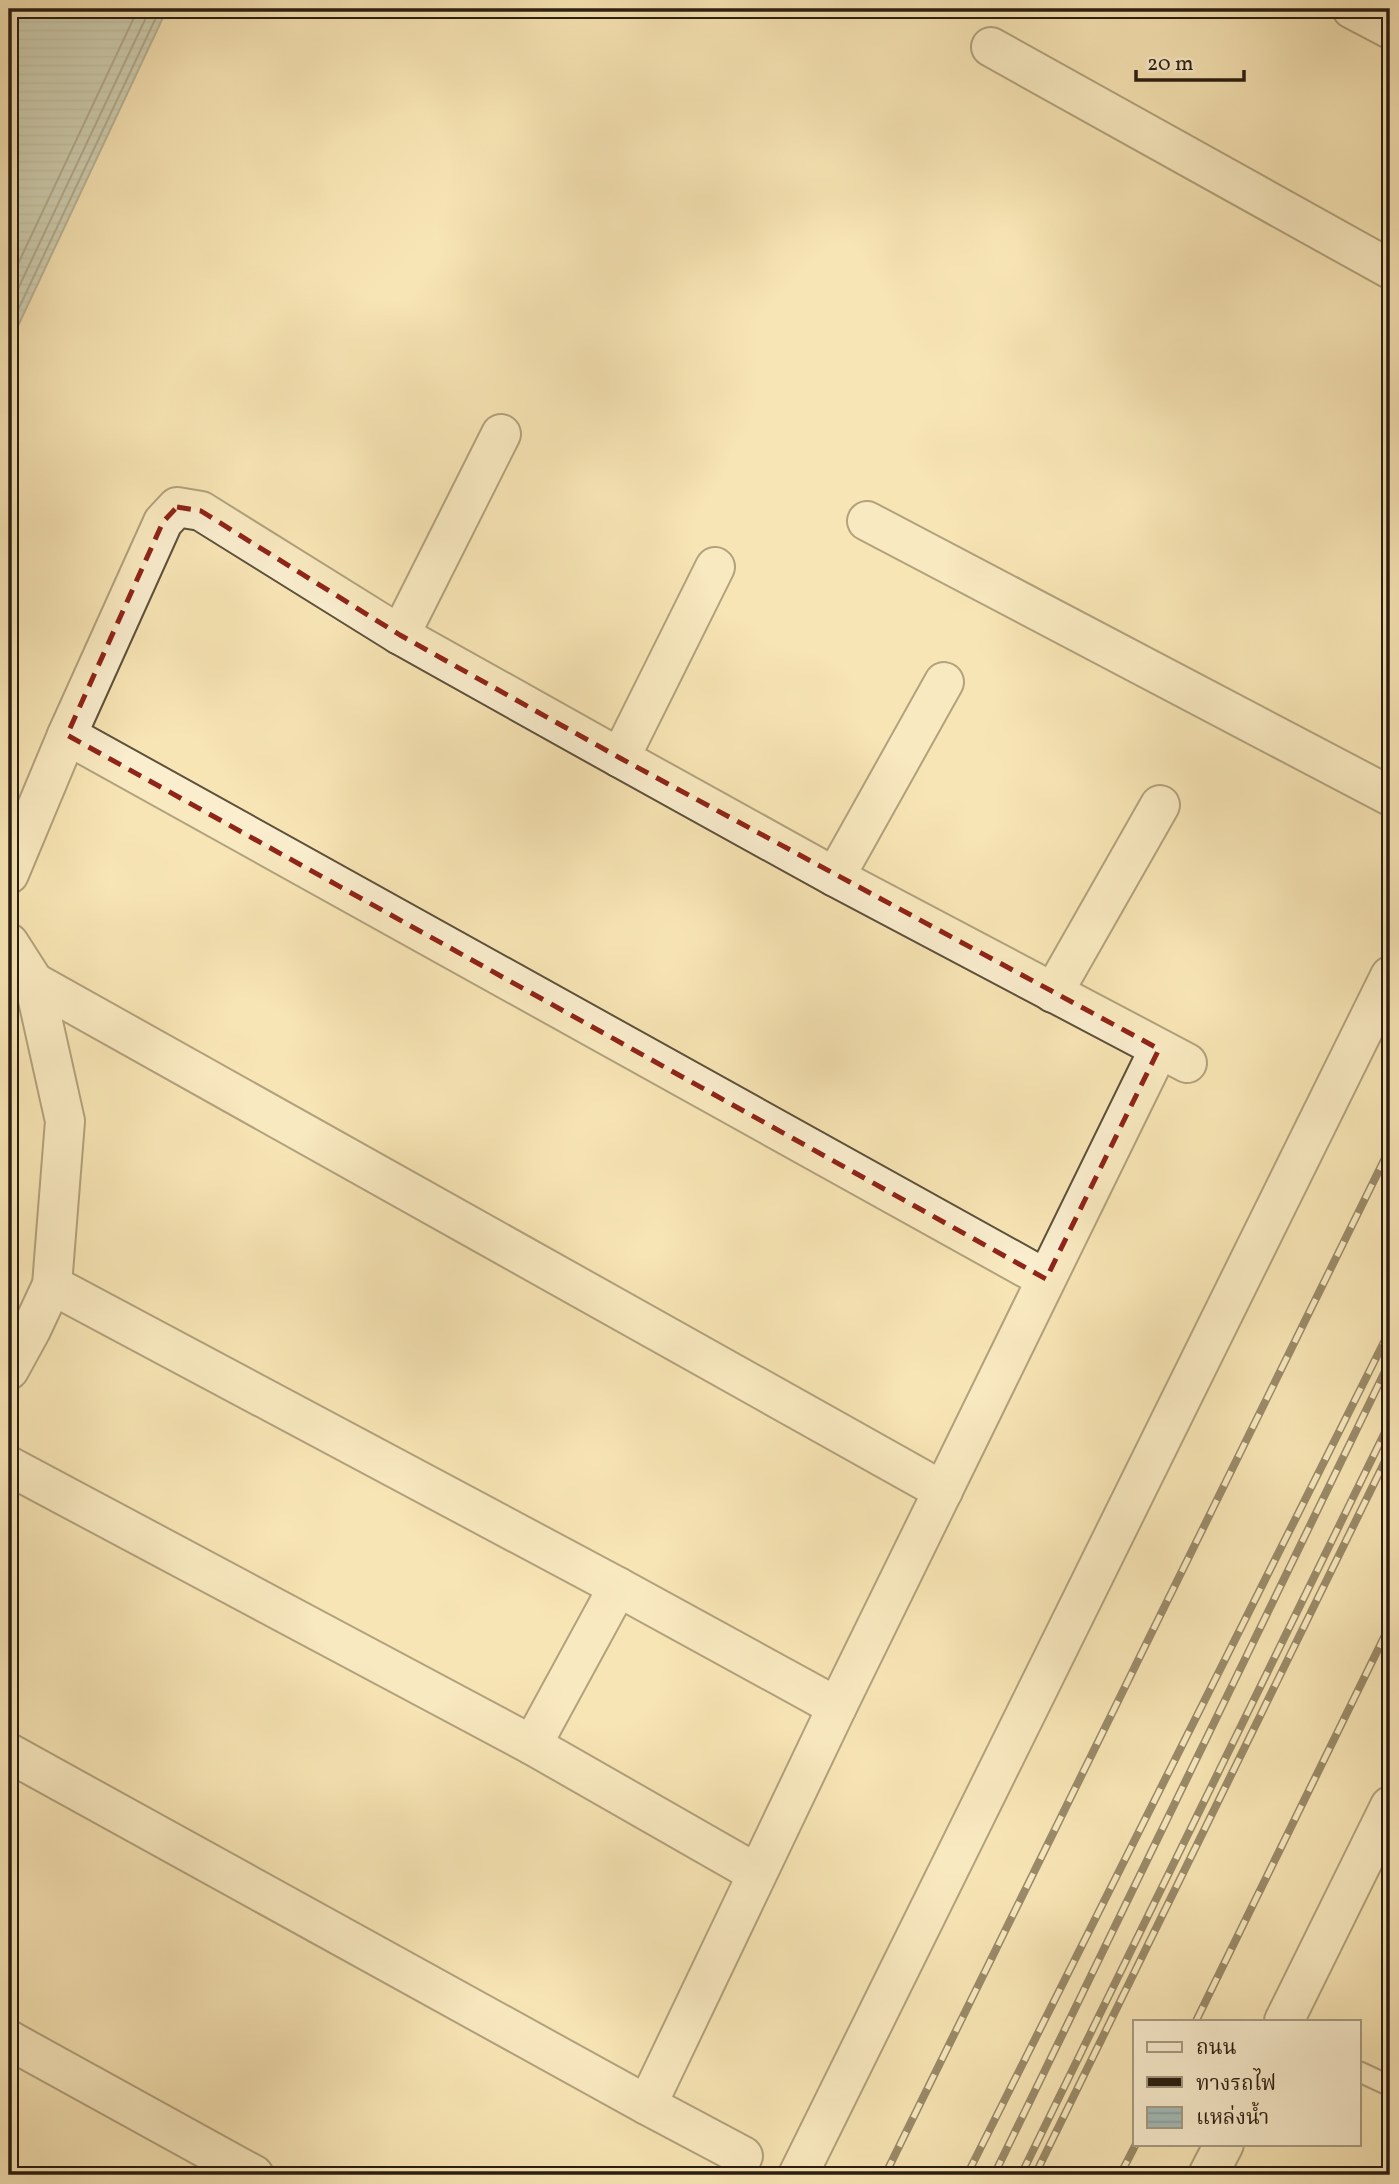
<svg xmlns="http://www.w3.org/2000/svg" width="1399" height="2184" font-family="Vollkorn,'Noto Serif Thai',serif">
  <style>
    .water { fill: url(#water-rules); stroke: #737d76; stroke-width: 2 }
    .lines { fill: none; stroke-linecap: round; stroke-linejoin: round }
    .shore { stroke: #666d65; stroke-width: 2 }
    .lane-casing { stroke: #5e503a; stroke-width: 23 }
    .street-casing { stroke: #5e503a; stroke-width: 42 }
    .lane { stroke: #faeecf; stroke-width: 19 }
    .street { stroke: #faeecf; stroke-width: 38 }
    .rail-casing { stroke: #2a1e11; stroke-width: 8 }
    .rail { stroke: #faeecf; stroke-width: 5; stroke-dasharray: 16; stroke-linecap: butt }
    .marked { fill: none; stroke: #8f2418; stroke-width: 5; stroke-dasharray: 14 9; stroke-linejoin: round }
  </style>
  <defs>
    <pattern id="water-rules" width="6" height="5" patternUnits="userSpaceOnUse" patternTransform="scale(1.75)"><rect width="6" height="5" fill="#a3bcb9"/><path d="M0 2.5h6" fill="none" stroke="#8ca19e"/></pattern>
  </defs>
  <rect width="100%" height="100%" fill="#f8e5b5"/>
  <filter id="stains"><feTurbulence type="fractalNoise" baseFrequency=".00286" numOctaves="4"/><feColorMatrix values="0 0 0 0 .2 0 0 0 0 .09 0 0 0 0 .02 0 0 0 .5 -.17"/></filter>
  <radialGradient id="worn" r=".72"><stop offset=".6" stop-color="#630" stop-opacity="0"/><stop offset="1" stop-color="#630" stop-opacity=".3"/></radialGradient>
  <polygon class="water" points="9,9 167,9 9,345"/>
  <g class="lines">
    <g class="shore">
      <polyline points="9,283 138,9"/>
      <polyline points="9,308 150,9"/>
      <polyline points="9,329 160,9"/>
    </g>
    <defs>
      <polyline id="lane" points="1360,2072 1390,2086"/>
      <g id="street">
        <polyline points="1352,9 1390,29"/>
        <polyline points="991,47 1390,269"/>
        <polyline points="867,521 1390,796"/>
        <polyline points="400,635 501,434"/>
        <polyline points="67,735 1046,1279"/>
        <polyline points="620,758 715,567"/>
        <polyline points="9,874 67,735 163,522 177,507 201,511 400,635 620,758 835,877 1187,1063"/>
        <polyline points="835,877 944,682"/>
        <polyline points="9,943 34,982 65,1121 52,1285 31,1330 9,1370"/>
        <polyline points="34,982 943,1491"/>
        <polyline points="1053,993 1160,805"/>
        <polyline points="52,1285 618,1587 837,1707"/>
        <polyline points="9,1466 532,1745 756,1873"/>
        <polyline points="532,1745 618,1587"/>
        <polyline points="9,1753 647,2105 743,2156"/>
        <polyline points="1284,2021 1390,1806"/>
        <polyline points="9,2040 254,2175"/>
        <polyline points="647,2105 837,1707 1159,1049"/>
        <polyline points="798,2175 1390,976"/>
        <polyline points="1208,2175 1224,2144"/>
      </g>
    </defs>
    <use href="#lane" class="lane-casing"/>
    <use href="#street" class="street-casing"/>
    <use href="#lane" class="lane"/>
    <use href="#street" class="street"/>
    <defs>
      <g id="rail">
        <polyline points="1196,2021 1390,1625"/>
        <polyline points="885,2175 1390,1148"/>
        <polyline points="967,2175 1390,1330"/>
        <polyline points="994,2175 1390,1361"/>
        <polyline points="1021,2175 1390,1422"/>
        <polyline points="1035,2175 1390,1451"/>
        <polyline points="1120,2175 1136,2144"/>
      </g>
    </defs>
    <use href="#rail" class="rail-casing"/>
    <use href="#rail" class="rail"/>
  </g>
  <path d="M0 0H1399V2184H0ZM177,507L201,511L400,635L620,758L1159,1049L1046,1279L67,735L163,522Z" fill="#f8e5b5" fill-opacity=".55" fill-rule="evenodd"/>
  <path class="marked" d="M177,507L201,511L400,635L620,758L1159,1049L1046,1279L67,735L163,522Z"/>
  <rect width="1399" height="2184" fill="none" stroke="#f8e5b5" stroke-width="35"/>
  <rect x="10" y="10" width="1378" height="2163" fill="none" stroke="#2a1e11" stroke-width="3.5"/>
  <rect x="18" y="18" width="1364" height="2149" fill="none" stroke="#2a1e11" stroke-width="2"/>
  <rect x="1133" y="2020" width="228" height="126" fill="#faeecf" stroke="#a79b83" stroke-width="2"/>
  <rect x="1147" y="2042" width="35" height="10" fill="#faeecf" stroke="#a79b83" stroke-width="2"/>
  <text x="1196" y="2054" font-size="21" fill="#2a1e11">ถนน</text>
  <rect x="1147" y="2077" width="35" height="10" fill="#2a1e11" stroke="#a79b83" stroke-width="2"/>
  <text x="1196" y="2090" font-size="21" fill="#2a1e11">ทางรถไฟ</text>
  <rect x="1147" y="2107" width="35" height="21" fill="url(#water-rules)" stroke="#a79b83" stroke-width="2"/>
  <text x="1196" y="2124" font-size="21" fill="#2a1e11">แหล่งน้ำ</text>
  <path d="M1136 70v10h108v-10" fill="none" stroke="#2a1e11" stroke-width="3.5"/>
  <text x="1147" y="70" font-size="21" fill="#2a1e11" stroke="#faeecf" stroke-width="5" paint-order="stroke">20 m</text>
  <rect width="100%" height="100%" filter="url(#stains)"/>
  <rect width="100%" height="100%" fill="url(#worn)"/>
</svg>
